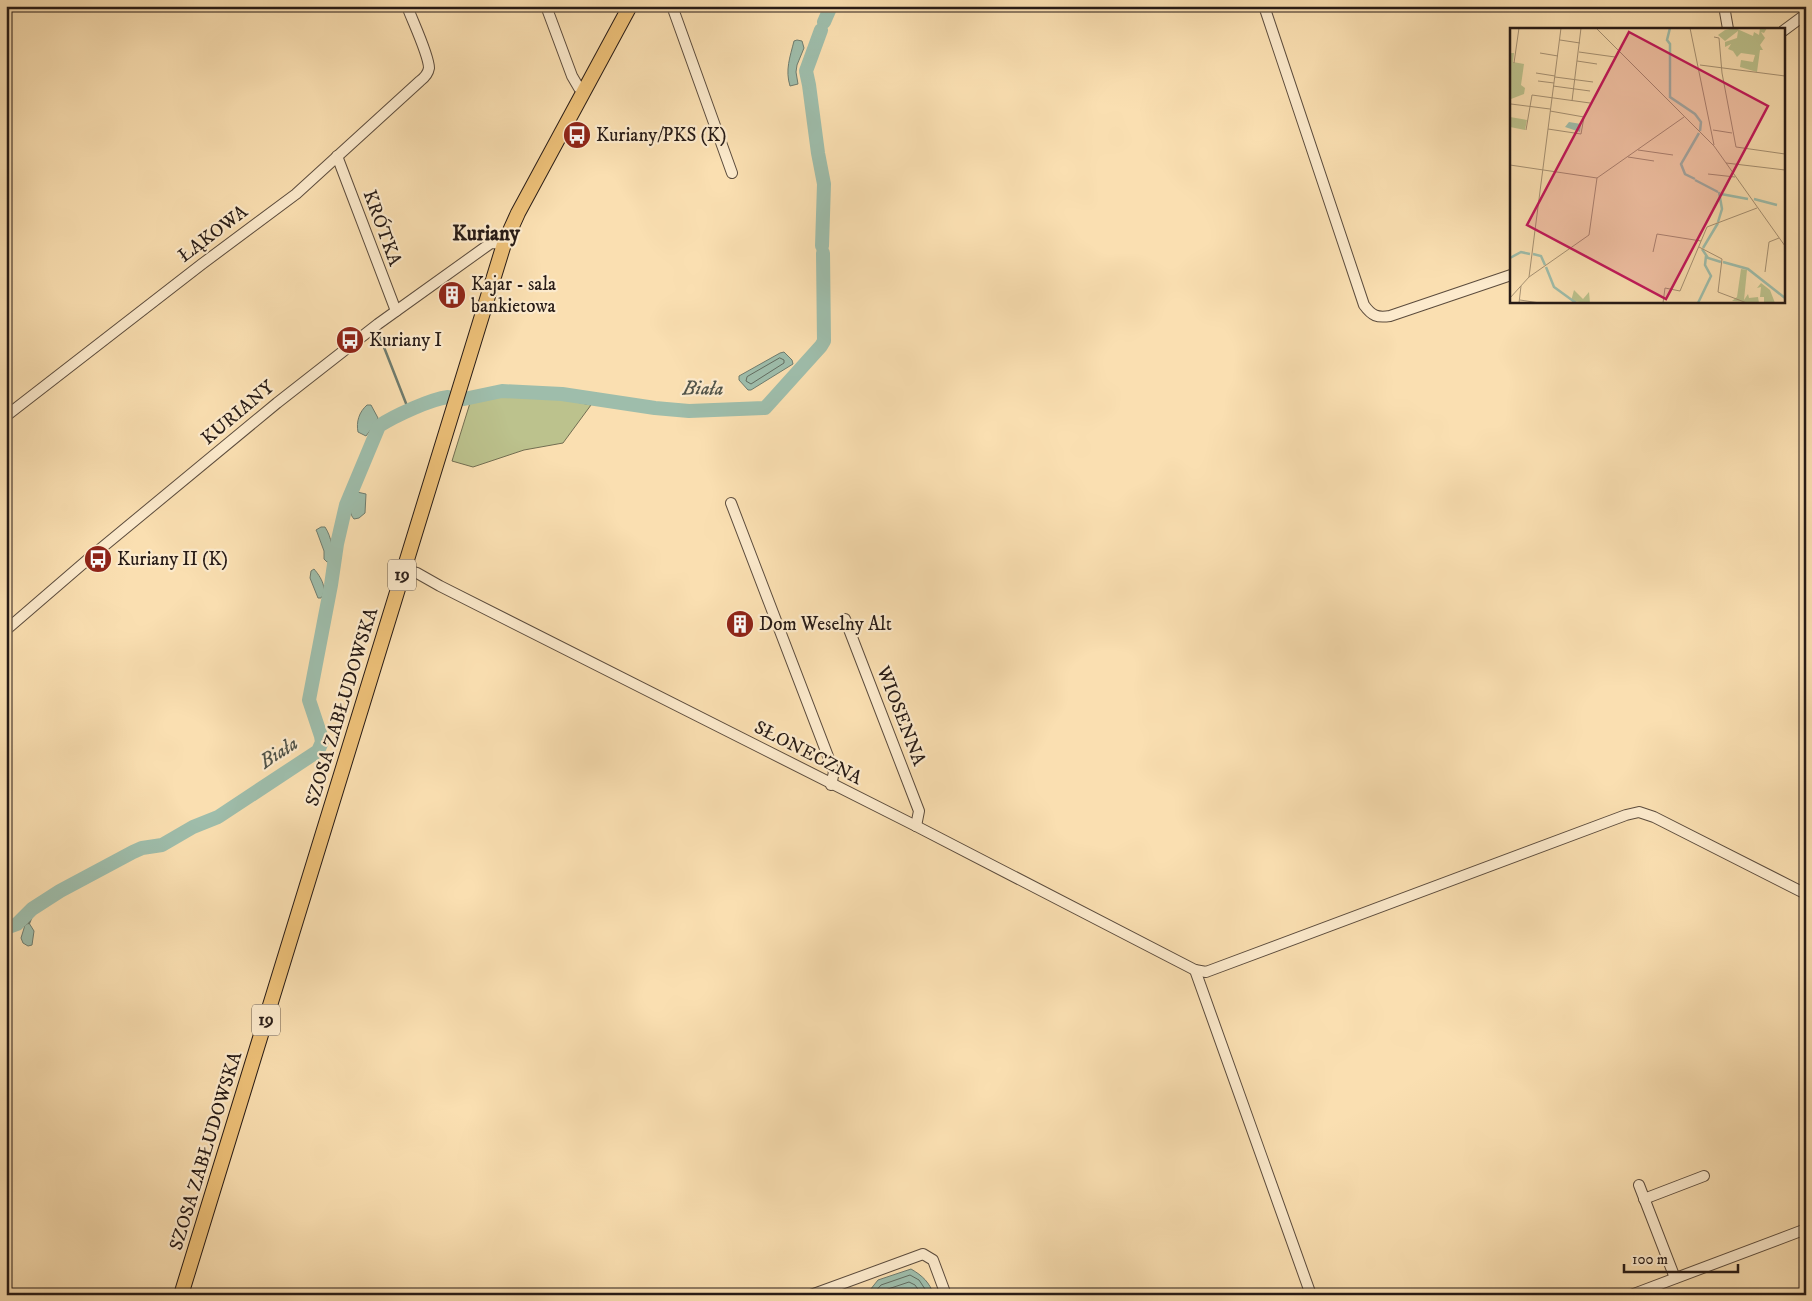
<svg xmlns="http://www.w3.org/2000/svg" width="1812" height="1301" font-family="'IM FELL DW Pica',serif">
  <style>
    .green { fill: #bcc28d; stroke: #726e52 }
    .water { fill: #9ebdab; stroke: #6e7c6f }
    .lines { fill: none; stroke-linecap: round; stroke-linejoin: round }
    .shore { stroke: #626c60; stroke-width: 1 }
    .stream { stroke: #6e7c6f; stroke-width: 2.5 }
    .river { stroke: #9ebdab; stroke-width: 14 }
    .minor-casing { stroke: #5c4c3d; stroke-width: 12 }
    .highway-casing { stroke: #271b16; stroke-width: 16 }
    .minor { stroke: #fceacc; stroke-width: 10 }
    .highway { stroke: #edc078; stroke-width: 14 }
    .labels { text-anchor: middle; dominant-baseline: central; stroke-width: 4.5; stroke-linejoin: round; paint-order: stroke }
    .shield { fill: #fceacc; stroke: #67594d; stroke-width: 1 }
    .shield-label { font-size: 18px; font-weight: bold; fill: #271b16 }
    .poi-label { font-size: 19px; fill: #271b16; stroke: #fceacc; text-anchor: start }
    .street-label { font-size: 19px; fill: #271b16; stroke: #fceacc }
    .water-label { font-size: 20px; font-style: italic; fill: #51544a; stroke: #fceacc }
    .quarter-label { font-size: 21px; font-weight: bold; fill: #271b16; stroke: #fceacc }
    .inset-river { fill: none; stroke: #9ebdab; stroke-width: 2.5 }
    .inset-road { fill: none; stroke: #a69173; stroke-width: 1 }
    .view { fill: #c2185b; fill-opacity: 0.15; stroke: #c2185b; stroke-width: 2.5 }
    .inset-edge { fill: none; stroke: #271b16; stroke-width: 2.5 }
  </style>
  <rect width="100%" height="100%" fill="#fadfb1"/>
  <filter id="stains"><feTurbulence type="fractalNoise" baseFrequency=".004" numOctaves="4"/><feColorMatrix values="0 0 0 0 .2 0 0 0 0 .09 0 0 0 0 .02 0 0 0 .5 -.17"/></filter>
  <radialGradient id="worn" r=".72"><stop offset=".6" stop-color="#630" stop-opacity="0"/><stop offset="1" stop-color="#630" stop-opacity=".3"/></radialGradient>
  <polygon class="green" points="496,395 552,397 591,405 563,443 524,450 473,467 452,461 470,403"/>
  <g class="water">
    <path d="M797,40L802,41L804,48L797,65L796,72L798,84L790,86C785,70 790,57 794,41Z"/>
    <polygon points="784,352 792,360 793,364 751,390 748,390 739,380 739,376 780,353"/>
    <path d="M367,405H371L378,418L375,424L366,436L358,432C356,422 359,412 367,405Z"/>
    <path d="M357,492L366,494L365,513L359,518L354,519C346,510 353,501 357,492Z"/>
    <path d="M321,527H325C332,538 333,549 331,562H327L324,559V551L317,532L316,530Z"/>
    <path d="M314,569C321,577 328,589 321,598H318L310,578L311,571Z"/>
    <polygon points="29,923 34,931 32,945 28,946 23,943 21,938 25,925"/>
    <path d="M911,1269C923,1276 929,1282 934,1295H866L878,1280Z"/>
  </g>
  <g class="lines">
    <g class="shore">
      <polygon points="780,358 784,360 784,363 751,384 746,381 747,377"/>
      <polyline points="872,1295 881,1285 910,1275 919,1280 929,1295"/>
      <polyline points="880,1295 885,1290 909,1282 915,1285 922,1295"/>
    </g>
    <g class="stream">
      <polyline points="380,337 409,411"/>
      <polyline points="29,923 35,908"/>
    </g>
    <g class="river">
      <polyline points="824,22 831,6"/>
      <polyline points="821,30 806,71 809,85 818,153 824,184 822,246"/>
      <polyline points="464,399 502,391 562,394 655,408 689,411 765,408 821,346 824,341 823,253"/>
      <path d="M6,928L17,924L32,909L60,891L133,852L142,848L162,845L193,827L218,817L318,751L322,742L321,736L309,700L331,585L337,544L346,505L379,426C394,416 431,399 448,397"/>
    </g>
    <defs>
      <g id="minor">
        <polyline points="546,6 572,76 579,88 585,90"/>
        <polyline points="672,6 732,173"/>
        <path d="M1264,6L1364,305C1372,316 1377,318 1390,316L1511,275"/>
        <polyline points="1724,6 1728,29"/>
        <polyline points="1783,31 1806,14"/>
        <polyline points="337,156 396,311"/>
        <path d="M6,416L202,264L296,194L420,81C424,78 428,74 429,68C429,55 412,20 407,6"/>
        <polyline points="731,503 834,772 831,785"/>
        <polyline points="404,569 417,573 440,586 916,826 1195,970 1206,972 1626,815 1639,812 1654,817 1806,894"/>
        <polyline points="845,619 919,811 916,826"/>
        <polyline points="6,630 93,555 277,403 378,324 491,243 504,244"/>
        <polyline points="1195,970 1311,1295"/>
        <polyline points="1639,1185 1675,1278"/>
        <polyline points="1644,1199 1704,1176"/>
        <polyline points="811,1295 923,1254 933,1260 946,1295"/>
        <polyline points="1631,1295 1806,1229"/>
      </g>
      <polyline id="highway" points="181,1295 504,244 518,213 630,6"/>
    </defs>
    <use href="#minor" class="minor-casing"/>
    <use href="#highway" class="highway-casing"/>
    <use href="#minor" class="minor"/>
    <use href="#highway" class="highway"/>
  </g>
  <defs>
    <symbol id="bus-disc" viewBox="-11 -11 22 22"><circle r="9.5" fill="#8f2418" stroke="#fceacc"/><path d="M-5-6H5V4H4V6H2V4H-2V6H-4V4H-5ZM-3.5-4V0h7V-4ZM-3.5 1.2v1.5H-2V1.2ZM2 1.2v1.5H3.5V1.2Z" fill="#fff"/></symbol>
    <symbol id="building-disc" viewBox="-11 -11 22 22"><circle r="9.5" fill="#8f2418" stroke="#fceacc"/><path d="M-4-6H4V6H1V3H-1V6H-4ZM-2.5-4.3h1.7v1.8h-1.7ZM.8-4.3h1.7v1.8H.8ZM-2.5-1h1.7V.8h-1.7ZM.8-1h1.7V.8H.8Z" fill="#fff"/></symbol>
  </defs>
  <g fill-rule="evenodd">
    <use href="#bus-disc" x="561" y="119" width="32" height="32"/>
    <use href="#building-disc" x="436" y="279" width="32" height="32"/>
    <use href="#bus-disc" x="334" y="324" width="32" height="32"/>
    <use href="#bus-disc" x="82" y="543" width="32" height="32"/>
    <use href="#building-disc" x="724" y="608" width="32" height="32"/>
  </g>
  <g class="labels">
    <g class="shield">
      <rect x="388" y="559.5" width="28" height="31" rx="4"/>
      <rect x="252" y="1004.5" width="28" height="31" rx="4"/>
    </g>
    <g class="shield-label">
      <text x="402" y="575">19</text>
      <text x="266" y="1020">19</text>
    </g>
    <g class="poi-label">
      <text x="596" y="135">Kuriany/PKS (K)</text>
      <text x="471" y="284">Kajar - sala<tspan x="471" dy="22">bankietowa</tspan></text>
      <text x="369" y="340">Kuriany I</text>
      <text x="117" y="559">Kuriany II (K)</text>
      <text x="759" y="624">Dom Weselny Alt</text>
    </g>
    <g class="street-label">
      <text transform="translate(382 228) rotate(70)">KRÓTKA</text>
      <text transform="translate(213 234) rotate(-37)">ŁĄKOWA</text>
      <text transform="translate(238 413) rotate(-40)">KURIANY</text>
      <text transform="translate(342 707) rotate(-73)">SZOSA ZABŁUDOWSKA</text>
      <text transform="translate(901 716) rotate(69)">WIOSENNA</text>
      <text transform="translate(808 753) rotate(27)">SŁONECZNA</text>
      <text transform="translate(206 1151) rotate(-73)">SZOSA ZABŁUDOWSKA</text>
    </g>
    <g class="water-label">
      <text transform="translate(703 389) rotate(1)">Biała</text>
      <text transform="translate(279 753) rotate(-33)">Biała</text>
    </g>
    <g class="quarter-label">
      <text x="486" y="234">Kuriany</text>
    </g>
  </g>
  <g transform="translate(1510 28)">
    <rect width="275" height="275" fill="#fadfb1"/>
    <path d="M225,0L243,8L244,4L249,7L250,0H257L254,5L251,4L255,10L250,17L253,22H250L247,44L230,39L231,32L243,34L245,27L231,25L227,29L223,23L218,21L221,16L215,19V14L227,10L228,3L215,13L208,7L215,2ZM0,25H4L3,34L14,36L11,57L15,60L14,66L1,71L0,76ZM0,89L17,92L15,102L0,99ZM231,241L237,242L234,272L238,266L239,270L248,269L249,275L222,273L227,269ZM251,255L260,262L265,275H254V269H250L251,259L247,260ZM64,262L73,271L79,264L80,275L61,273Z" fill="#bcc28d"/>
    <path d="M59,94L71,96L70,104L55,99Z" fill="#9ebdab"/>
    <path class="inset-river" d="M160,0L157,12L160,16V69L185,86L191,94L190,103M185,151L175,146L171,136L189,105M185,152L208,164M211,166L238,171M244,171L267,177M208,194L212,181L209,164M193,220L208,195M192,221L198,230L211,234M23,226L31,228L35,237M0,230L11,224L20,226M213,234L238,241L275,270M36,239L44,259L66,275M188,275L201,248L195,237L196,228"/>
    <path class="inset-road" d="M86,0L204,118L275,218M180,0L204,117M204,9L209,10L212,45L226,119L275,126M50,12L70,15M69,24L105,29M30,25L48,28M67,33L87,36M4,35L9,0M190,37L275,48M26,45L45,48M45,49L83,54M28,53L44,55M43,58L80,63M62,73L71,0M1,76L40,81M38,101L71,106L74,89L40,83M16,102L22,67L80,75M203,102L222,105M128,122L163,127M118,129L144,133M216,135L275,142M0,137L87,150M198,146L225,149M87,150L174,89M189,219L212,231L208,264L237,275M143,224L147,206L191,213M255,244L259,214L269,210M19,249L51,0M0,270L19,249L79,207L87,150M10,272L30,275M9,275L11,258M153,275L155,260L170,263L197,199L247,180"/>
    <path class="view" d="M119,4L258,78L156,271L17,197Z"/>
    <rect width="275" height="275" class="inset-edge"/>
  </g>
  <rect width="1812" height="1301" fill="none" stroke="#fadfb1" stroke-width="25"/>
  <rect x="8" y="8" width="1797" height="1286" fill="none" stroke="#271b16" stroke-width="2.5"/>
  <rect x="12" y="12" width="1787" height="1276" fill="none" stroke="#271b16"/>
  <path d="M1624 1264v8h114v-8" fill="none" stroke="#271b16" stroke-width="2.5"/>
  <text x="1632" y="1264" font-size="15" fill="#271b16" stroke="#fceacc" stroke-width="4" paint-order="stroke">100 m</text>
  <rect width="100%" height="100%" filter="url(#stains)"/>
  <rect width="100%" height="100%" fill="url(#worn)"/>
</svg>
